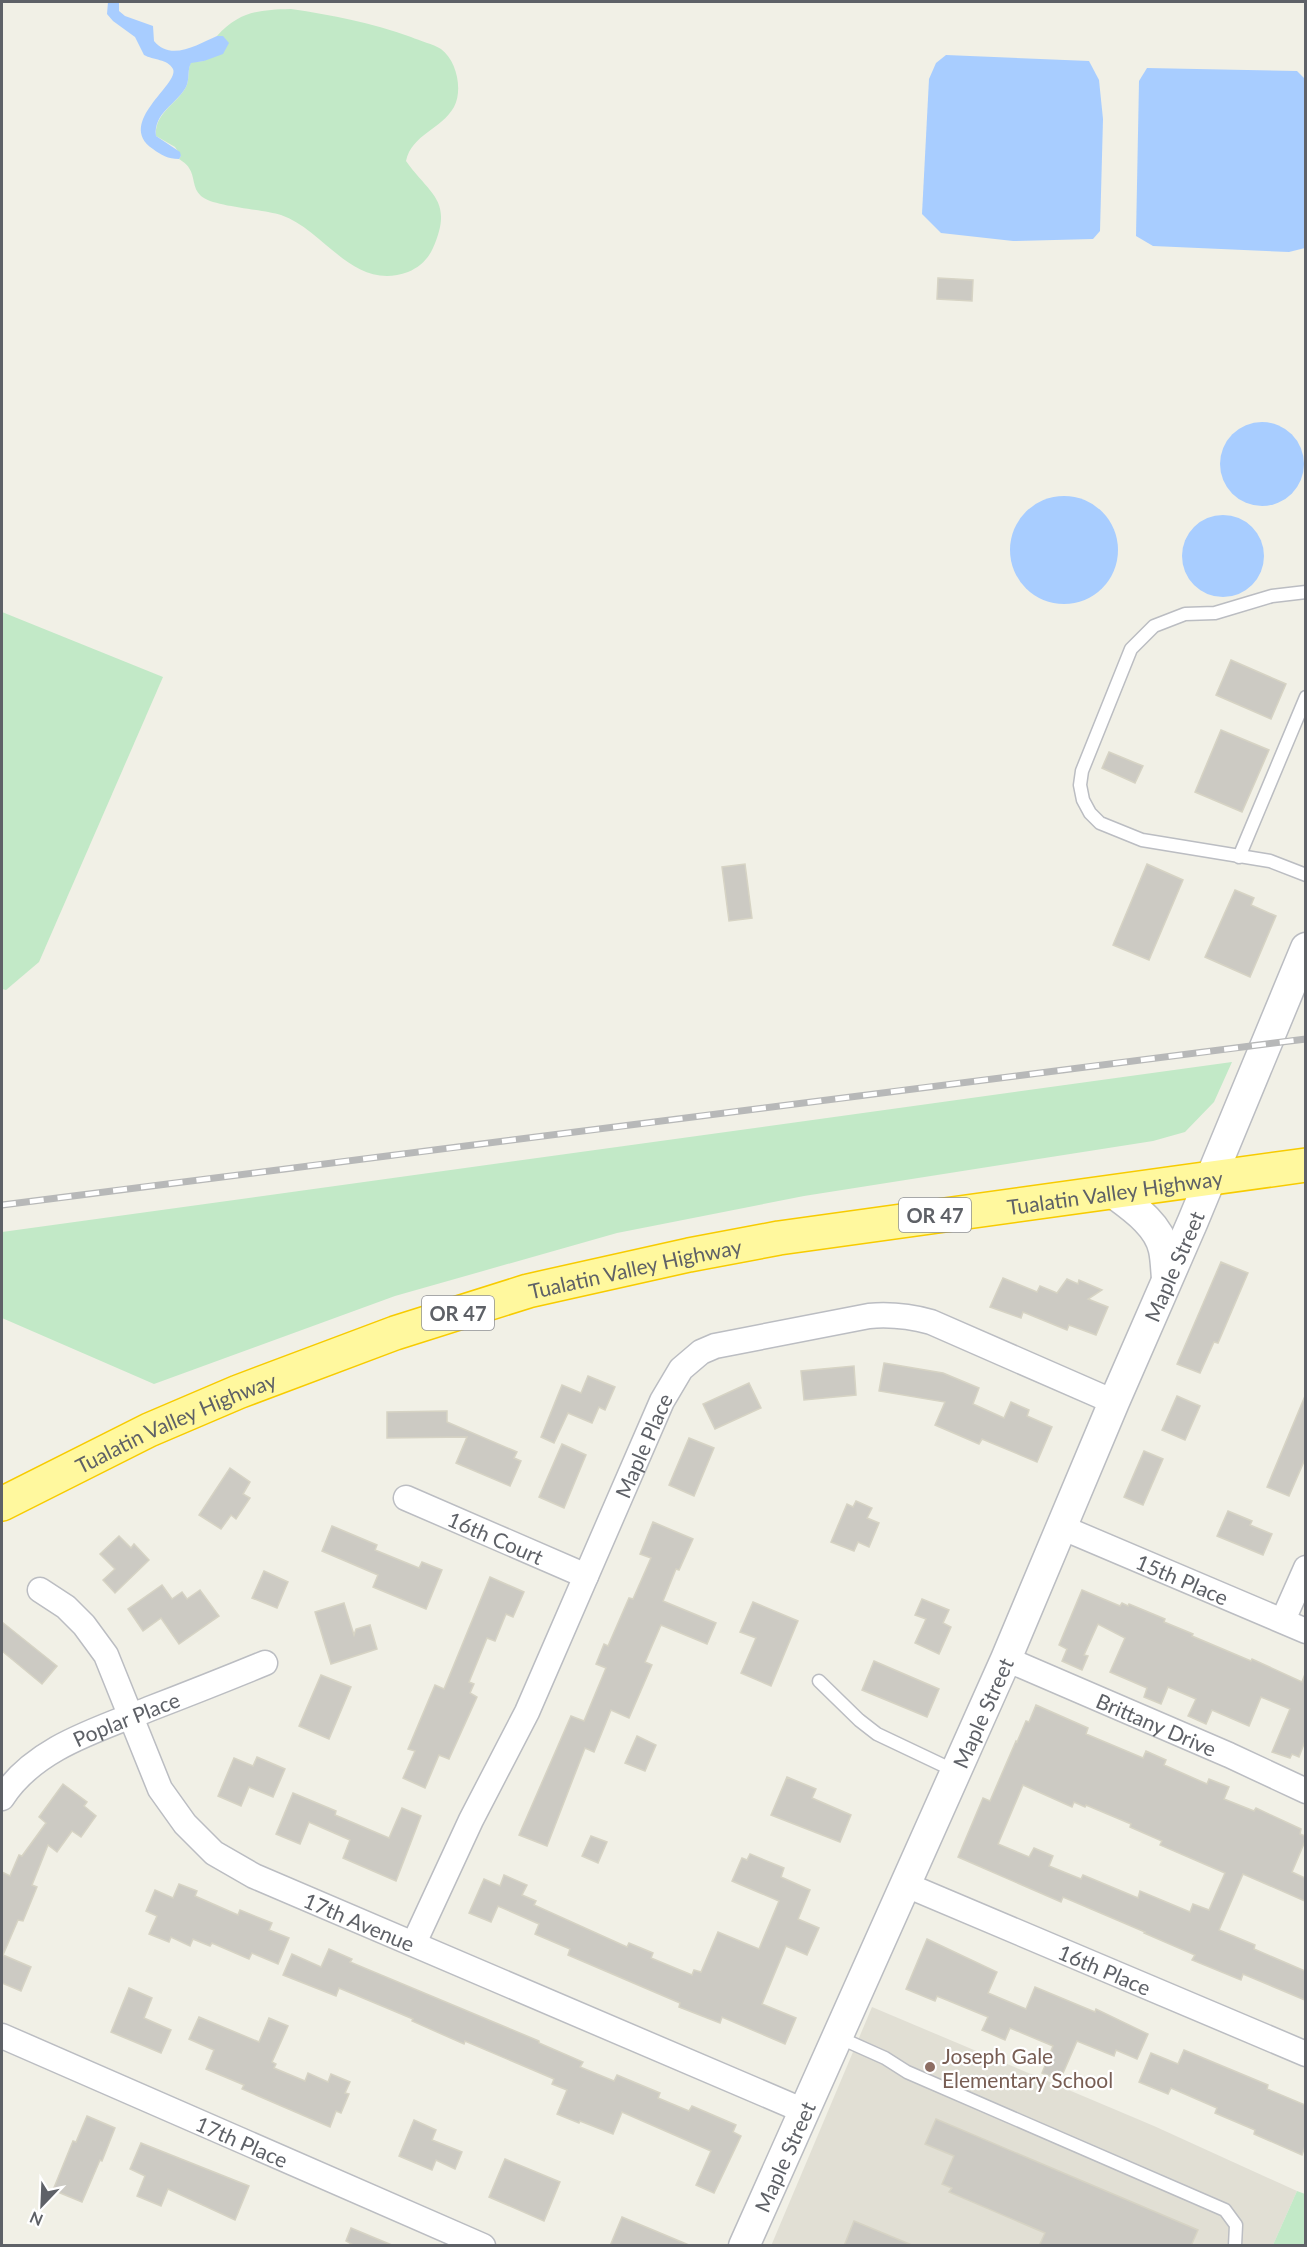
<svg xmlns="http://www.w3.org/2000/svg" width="1307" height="2247" font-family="Lato,sans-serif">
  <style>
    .education { fill: #e1dfd4 }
    .green { fill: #c2e9c7 }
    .water { fill: #a8cdff }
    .building { fill: #cccac3; stroke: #d6d3c4; stroke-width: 1.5; fill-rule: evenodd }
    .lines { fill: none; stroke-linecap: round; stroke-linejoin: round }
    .service-casing { stroke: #bbbdc2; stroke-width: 15 }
    .minor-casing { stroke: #bbbdc2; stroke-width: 27 }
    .tertiary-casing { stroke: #bbbdc2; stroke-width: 33 }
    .trunk-casing { stroke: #f7cb00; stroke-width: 36 }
    .service { stroke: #fff; stroke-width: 12 }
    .minor { stroke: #fff; stroke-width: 24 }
    .tertiary { stroke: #fff; stroke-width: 30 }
    .trunk { stroke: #fff89e; stroke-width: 33 }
    .rail-casing { stroke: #b7b8b8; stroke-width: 7 }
    .rail { stroke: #fff; stroke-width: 4.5; stroke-dasharray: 14; stroke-linecap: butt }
    .education-dot { fill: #8d6e63; stroke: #fff; stroke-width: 2 }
    .labels { text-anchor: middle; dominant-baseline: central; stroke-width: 4.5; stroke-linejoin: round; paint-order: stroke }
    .shield { fill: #fff; stroke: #8e9095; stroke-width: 1.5 }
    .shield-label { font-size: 20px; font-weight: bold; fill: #5e6167 }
    .street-label { font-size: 21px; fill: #5e6167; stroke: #fff }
    .education-label { font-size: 21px; fill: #785e54; stroke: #fff; text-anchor: start }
  </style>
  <rect width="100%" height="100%" fill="#f1f0e6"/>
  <polygon class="education" points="872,2007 1154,2126 1297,2191 1273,2245 771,2246"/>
  <g class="green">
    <path d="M291,9C332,15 372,23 411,37C420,41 433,44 441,49C457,61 463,90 454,107C441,130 412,134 406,161C430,195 454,200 433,248C428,259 420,267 408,272C353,292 325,230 281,215C263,209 213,207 201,196C192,188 195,176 189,168C187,164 182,161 179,159L181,156L175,147L156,136C154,113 177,104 186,87C190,79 187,70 191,62L204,61L223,36H217C240,11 259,10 291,9Z"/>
    <polygon points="2,612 163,677 39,962 6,990 2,989"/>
    <polygon points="1232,1062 1214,1102 1185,1132 1153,1141 804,1196 617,1233 395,1296 154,1384 2,1318 2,1232"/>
    <polygon points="1297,2191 1305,2194 1305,2245 1273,2245"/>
  </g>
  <g class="water">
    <path d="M108,2H119V11L125,16L153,26L154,41C171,62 198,44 217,36H223L229,43L223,54L204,61L191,63C187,70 190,79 186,87C177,104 153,113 156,136L180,152L181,156L179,159C168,159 161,155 153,149C115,123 180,84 173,69C168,59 153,60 144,55L135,37L113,21L107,14Z"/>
    <polygon points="946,55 1089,61 1099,80 1103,119 1100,231 1093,239 1013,241 941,233 922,214 929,79 936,63"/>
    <polygon points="1147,68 1297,71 1305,79 1305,248 1289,252 1153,246 1136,236 1139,81"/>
    <circle cx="1262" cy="464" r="42"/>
    <circle cx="1064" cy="550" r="54"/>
    <circle cx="1223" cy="556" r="41"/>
  </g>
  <g class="building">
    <polygon points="938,278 973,280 972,301 937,299"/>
    <polygon points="1231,660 1286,684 1271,719 1216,695"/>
    <polygon points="1221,730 1269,750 1242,812 1195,792"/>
    <polygon points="1109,752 1143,766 1135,783 1102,768"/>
    <polygon points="745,864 752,918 729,921 722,867"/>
    <polygon points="1147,864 1183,880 1149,960 1113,945"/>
    <polygon points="1235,890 1254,898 1251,905 1276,916 1250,977 1205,957"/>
    <polygon points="1221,1262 1248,1273 1218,1343 1214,1342 1200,1373 1177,1364"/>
    <polygon points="1003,1278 1037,1292 1040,1286 1057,1293 1067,1279 1078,1284 1079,1280 1102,1290 1088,1299 1108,1307 1096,1335 1069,1325 1067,1330 1023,1312 1021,1318 990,1307"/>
    <polygon points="884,1363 943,1373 979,1388 973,1404 1004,1418 1011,1402 1029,1410 1027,1416 1052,1427 1037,1462 982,1439 979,1444 935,1425 945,1402 879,1391"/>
    <polygon points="854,1366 856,1395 804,1400 801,1371"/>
    <polygon points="588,1376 615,1387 605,1410 599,1407 592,1423 568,1413 554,1443 541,1437 562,1385 581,1393"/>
    <polygon points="749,1383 761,1408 715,1429 703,1404"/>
    <polygon points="1177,1396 1200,1406 1185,1440 1162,1430"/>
    <polygon points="1305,1396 1305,1459 1289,1496 1267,1487"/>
    <polygon points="447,1411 447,1422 517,1452 514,1458 521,1461 510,1486 456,1463 467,1437 387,1438 387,1412"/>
    <polygon points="689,1438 714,1448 694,1496 669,1485"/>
    <polygon points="562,1444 586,1455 564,1508 539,1497"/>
    <polygon points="1144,1451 1163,1459 1143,1505 1124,1497"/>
    <polygon points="230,1468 250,1482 243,1494 250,1498 236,1519 231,1515 221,1529 199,1515"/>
    <polygon points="856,1501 872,1508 867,1518 879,1523 869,1547 858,1542 854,1551 831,1542 847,1504 853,1507"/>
    <polygon points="1228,1511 1252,1521 1250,1525 1272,1534 1263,1555 1217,1536"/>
    <polygon points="653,1522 693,1539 679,1570 676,1569 663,1601 716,1623 707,1644 661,1625 645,1662 652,1665 629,1718 611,1710 594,1752 585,1748 547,1846 519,1835 571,1716 584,1721 606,1668 596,1664 604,1644 608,1646 629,1598 633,1599 651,1558 640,1554"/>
    <polygon points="332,1526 377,1545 375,1550 419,1568 422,1562 442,1570 426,1609 373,1587 378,1575 322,1551"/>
    <polygon points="119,1536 131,1548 134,1544 149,1560 115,1593 103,1580 115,1569 100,1554"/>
    <polygon points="264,1571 288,1582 277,1608 252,1598"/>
    <polygon points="490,1577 524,1592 513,1617 506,1614 495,1641 487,1638 469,1682 474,1684 470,1693 477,1697 449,1759 439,1755 425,1788 403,1778 415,1751 408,1749 435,1685 444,1689"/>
    <polygon points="162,1585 172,1599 182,1592 187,1599 200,1590 219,1616 179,1644 161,1618 143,1631 128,1609"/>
    <polygon points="1082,1590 1120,1606 1122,1603 1128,1606 1129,1604 1165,1619 1164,1622 1193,1634 1192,1636 1251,1661 1252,1659 1302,1682 1305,1674 1305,1741 1299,1757 1292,1754 1290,1758 1272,1752 1290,1709 1261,1697 1249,1726 1212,1710 1206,1724 1188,1716 1196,1699 1168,1687 1161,1704 1144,1697 1147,1688 1110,1672 1125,1638 1098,1624 1084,1655 1088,1656 1082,1670 1062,1661 1067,1649 1059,1645"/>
    <polygon points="922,1599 949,1610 943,1623 951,1627 939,1654 915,1643 926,1619 915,1615"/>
    <polygon points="753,1602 798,1621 771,1686 741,1673 756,1638 740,1632"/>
    <polygon points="344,1603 354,1635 356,1629 370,1625 377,1649 331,1664 315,1612"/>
    <polygon points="2,1622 57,1666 42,1684 2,1651"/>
    <polygon points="874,1661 939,1689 927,1717 862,1690"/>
    <polygon points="321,1675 351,1687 329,1739 299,1726"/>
    <path d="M1036,1705L1088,1728L1086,1734L1143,1758L1146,1751L1166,1760L1164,1765L1207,1784L1209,1779L1229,1787L1224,1799L1254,1811L1256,1808L1301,1829L1300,1834L1305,1836V1841L1292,1872L1305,1878V1901L1243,1874L1219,1930L1255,1945L1254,1949L1305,1971V2000L1243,1974L1241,1980L1192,1960L1195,1955L1144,1933L1145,1932L1063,1897L1061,1902L958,1857L983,1798L990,1801L1016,1741L1017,1742L1026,1721L1029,1722ZM1023,1785L1072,1807L1074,1802L1085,1807L1086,1805L1131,1824L1130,1827L1162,1841L1160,1845L1225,1873L1209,1910L1193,1904L1190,1912L1140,1891L1138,1898L1083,1875L1081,1879L1049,1866L1053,1856L1034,1848L1029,1857L998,1844Z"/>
    <polygon points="637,1736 656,1745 645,1771 625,1763"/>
    <polygon points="257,1757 285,1769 273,1797 249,1787 241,1806 218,1796 234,1758 253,1766"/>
    <polygon points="787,1777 816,1789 812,1798 851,1815 840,1842 771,1815"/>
    <polygon points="63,1784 87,1802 84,1806 96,1816 81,1837 72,1831 57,1852 48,1845 32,1885 37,1887 23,1921 18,1920 3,1955 31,1967 21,1991 2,1983 2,1872 10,1876 19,1855 22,1856 46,1823 39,1817"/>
    <polygon points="293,1793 336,1811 335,1815 389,1838 402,1808 421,1816 396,1881 343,1858 350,1840 309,1822 300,1844 276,1834"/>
    <polygon points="591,1836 607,1842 598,1863 582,1856"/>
    <polygon points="750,1854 784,1868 781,1877 810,1890 798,1919 819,1928 807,1955 786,1946 762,2004 796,2018 785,2044 722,2017 720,2023 679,2007 680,2003 568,1955 570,1949 535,1934 539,1924 498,1906 491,1922 469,1913 484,1879 500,1886 504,1875 527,1885 522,1895 536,1901 534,1905 627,1947 629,1943 653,1953 651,1958 692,1975 694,1970 701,1972 718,1932 759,1949 779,1901 732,1881 742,1858 747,1860"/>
    <polygon points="179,1884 197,1891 195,1896 238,1915 240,1910 272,1923 269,1930 289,1938 278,1964 252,1953 249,1959 212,1943 210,1946 193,1939 190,1946 171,1937 169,1942 149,1934 157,1916 146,1911 155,1890 173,1898"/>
    <polygon points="927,1939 997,1972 988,1993 1026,2009 1035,1987 1095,2012 1096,2009 1148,2034 1137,2059 1116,2050 1114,2056 1077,2041 1060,2080 1042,2073 1053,2046 1010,2028 1005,2040 982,2030 988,2017 937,1996 935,2001 906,1989"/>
    <polygon points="329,1949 352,1959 350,1962 539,2041 539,2043 583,2062 580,2067 614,2081 617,2075 660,2093 658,2098 689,2111 692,2106 736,2125 733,2132 741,2136 714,2193 696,2185 711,2151 622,2112 613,2134 580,2121 579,2123 557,2114 567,2090 552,2084 554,2079 465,2041 464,2044 412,2021 413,2019 339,1988 336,1996 283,1975 292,1954 321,1967"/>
    <polygon points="129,1988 152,1998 144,2018 171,2030 161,2053 111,2032"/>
    <polygon points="199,2017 259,2042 269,2018 288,2026 272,2062 276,2064 274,2068 305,2081 308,2073 328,2082 331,2074 350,2082 345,2093 349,2094 341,2113 336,2111 330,2127 242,2089 244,2085 206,2069 214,2050 189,2039"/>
    <polygon points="1184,2050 1268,2085 1267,2089 1305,2105 1305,2146 1302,2155 1254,2134 1255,2130 1215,2113 1217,2108 1171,2088 1168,2094 1139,2082 1151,2053 1178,2064"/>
    <polygon points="87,2116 115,2128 102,2161 100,2160 82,2202 53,2190 73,2141 76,2142"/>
    <polygon points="936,2119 1198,2230 1191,2246 1039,2246 1045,2233 949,2192 952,2188 942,2184 954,2156 925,2144"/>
    <polygon points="414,2120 436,2130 432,2140 462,2152 455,2169 436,2160 432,2170 399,2156"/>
    <polygon points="141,2143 249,2186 235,2220 168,2189 161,2206 137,2196 145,2176 130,2169"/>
    <polygon points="505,2159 560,2182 544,2221 489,2197"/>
    <polygon points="622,2217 689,2245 689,2246 610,2246"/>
    <polygon points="854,2221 912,2245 912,2246 844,2246"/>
    <polygon points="351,2228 392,2245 392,2246 355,2246 346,2241"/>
  </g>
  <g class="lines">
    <defs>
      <g id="service">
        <polyline points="1306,592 1272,596 1215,613 1185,614 1154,626 1131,649 1082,771 1080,785 1083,800 1090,813 1100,823 1142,840 1270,861 1306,875"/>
        <polyline points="1239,857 1306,697"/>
        <polyline points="819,1681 859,1720 877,1734 955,1771"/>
        <polyline points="838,2037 885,2058 907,2072 1225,2210 1236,2225 1235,2246"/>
      </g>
      <g id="minor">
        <path id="s1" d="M406,1498L586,1576"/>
        <path id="s2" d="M1061,1527L1306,1631"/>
        <path id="s3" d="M40,1590L66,1607L84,1625L106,1655L160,1789L185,1824L214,1853L254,1876L804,2111"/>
        <polyline points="1283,1620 1306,1568"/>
        <path id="s4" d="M1006,1659L1229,1755L1306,1791"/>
        <path id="s5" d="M2,1798C34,1748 97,1730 149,1709C188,1694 226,1679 265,1663"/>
        <path id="s6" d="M904,1884L1306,2054"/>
        <path id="s7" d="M414,1943L471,1820L527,1712L662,1401L681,1369L701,1352L715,1346L869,1316C891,1314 909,1316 931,1322L1114,1402"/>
        <path id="s8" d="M2,2036L483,2246"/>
      </g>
      <g id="tertiary">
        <path d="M1111,1191C1131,1206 1159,1224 1164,1250C1166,1259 1166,1269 1167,1278"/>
        <path id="s9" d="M744,2246L1006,1659L1114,1402L1193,1221L1306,948"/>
      </g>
      <g id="trunk">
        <path id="s10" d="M2,1504L149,1430L238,1392L395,1333L528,1291L689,1255L779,1238L1306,1165"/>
      </g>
    </defs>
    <use href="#service" class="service-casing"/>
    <use href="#minor" class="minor-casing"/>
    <use href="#tertiary" class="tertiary-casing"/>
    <use href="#trunk" class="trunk-casing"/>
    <use href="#service" class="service"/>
    <use href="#minor" class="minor"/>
    <use href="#tertiary" class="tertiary"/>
    <use href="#trunk" class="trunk"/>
    <defs>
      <polyline id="rail" points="2,1205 1306,1039"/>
    </defs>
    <use href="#rail" class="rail-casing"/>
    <use href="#rail" class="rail"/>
  </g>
  <circle class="education-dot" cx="930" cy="2067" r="6"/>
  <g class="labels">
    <g class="shield">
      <rect x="899" y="1198" width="72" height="34" rx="4.5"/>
      <rect x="422" y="1296" width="72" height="34" rx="4.5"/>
    </g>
    <g class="shield-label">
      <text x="935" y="1215">OR 47</text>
      <text x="458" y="1313">OR 47</text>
    </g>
    <g class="street-label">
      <text stroke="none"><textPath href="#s10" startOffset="1164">Tualatin Valley Highway</textPath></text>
      <text stroke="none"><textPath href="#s9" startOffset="1070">Maple Street</textPath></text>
      <text stroke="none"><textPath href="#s10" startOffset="678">Tualatin Valley Highway</textPath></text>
      <text stroke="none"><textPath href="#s10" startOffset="192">Tualatin Valley Highway</textPath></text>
      <text stroke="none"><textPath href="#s7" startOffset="548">Maple Place</textPath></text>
      <text stroke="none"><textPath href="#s1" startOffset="98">16th Court</textPath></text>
      <text stroke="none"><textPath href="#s2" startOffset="132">15th Place</textPath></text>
      <text stroke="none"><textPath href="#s9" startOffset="584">Maple Street</textPath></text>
      <text stroke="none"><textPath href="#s5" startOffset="150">Poplar Place</textPath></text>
      <text stroke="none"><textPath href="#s4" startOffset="164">Brittany Drive</textPath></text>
      <text stroke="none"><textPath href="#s3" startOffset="483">17th Avenue</textPath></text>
      <text stroke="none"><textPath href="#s6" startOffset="218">16th Place</textPath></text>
      <text stroke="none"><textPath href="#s8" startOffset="262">17th Place</textPath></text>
      <text stroke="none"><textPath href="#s9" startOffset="98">Maple Street</textPath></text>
    </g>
    <g class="education-label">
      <text x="942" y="2055">Joseph Gale<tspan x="942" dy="24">Elementary School</tspan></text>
    </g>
  </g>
  <rect width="1307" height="2247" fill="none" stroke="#5e6167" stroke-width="6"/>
  <g transform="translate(42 2205) rotate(203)" stroke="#ffffff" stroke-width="4.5" paint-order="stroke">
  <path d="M0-4.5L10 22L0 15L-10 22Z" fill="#5e6167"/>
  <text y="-9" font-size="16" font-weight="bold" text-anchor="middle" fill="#5e6167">N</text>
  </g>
</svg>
